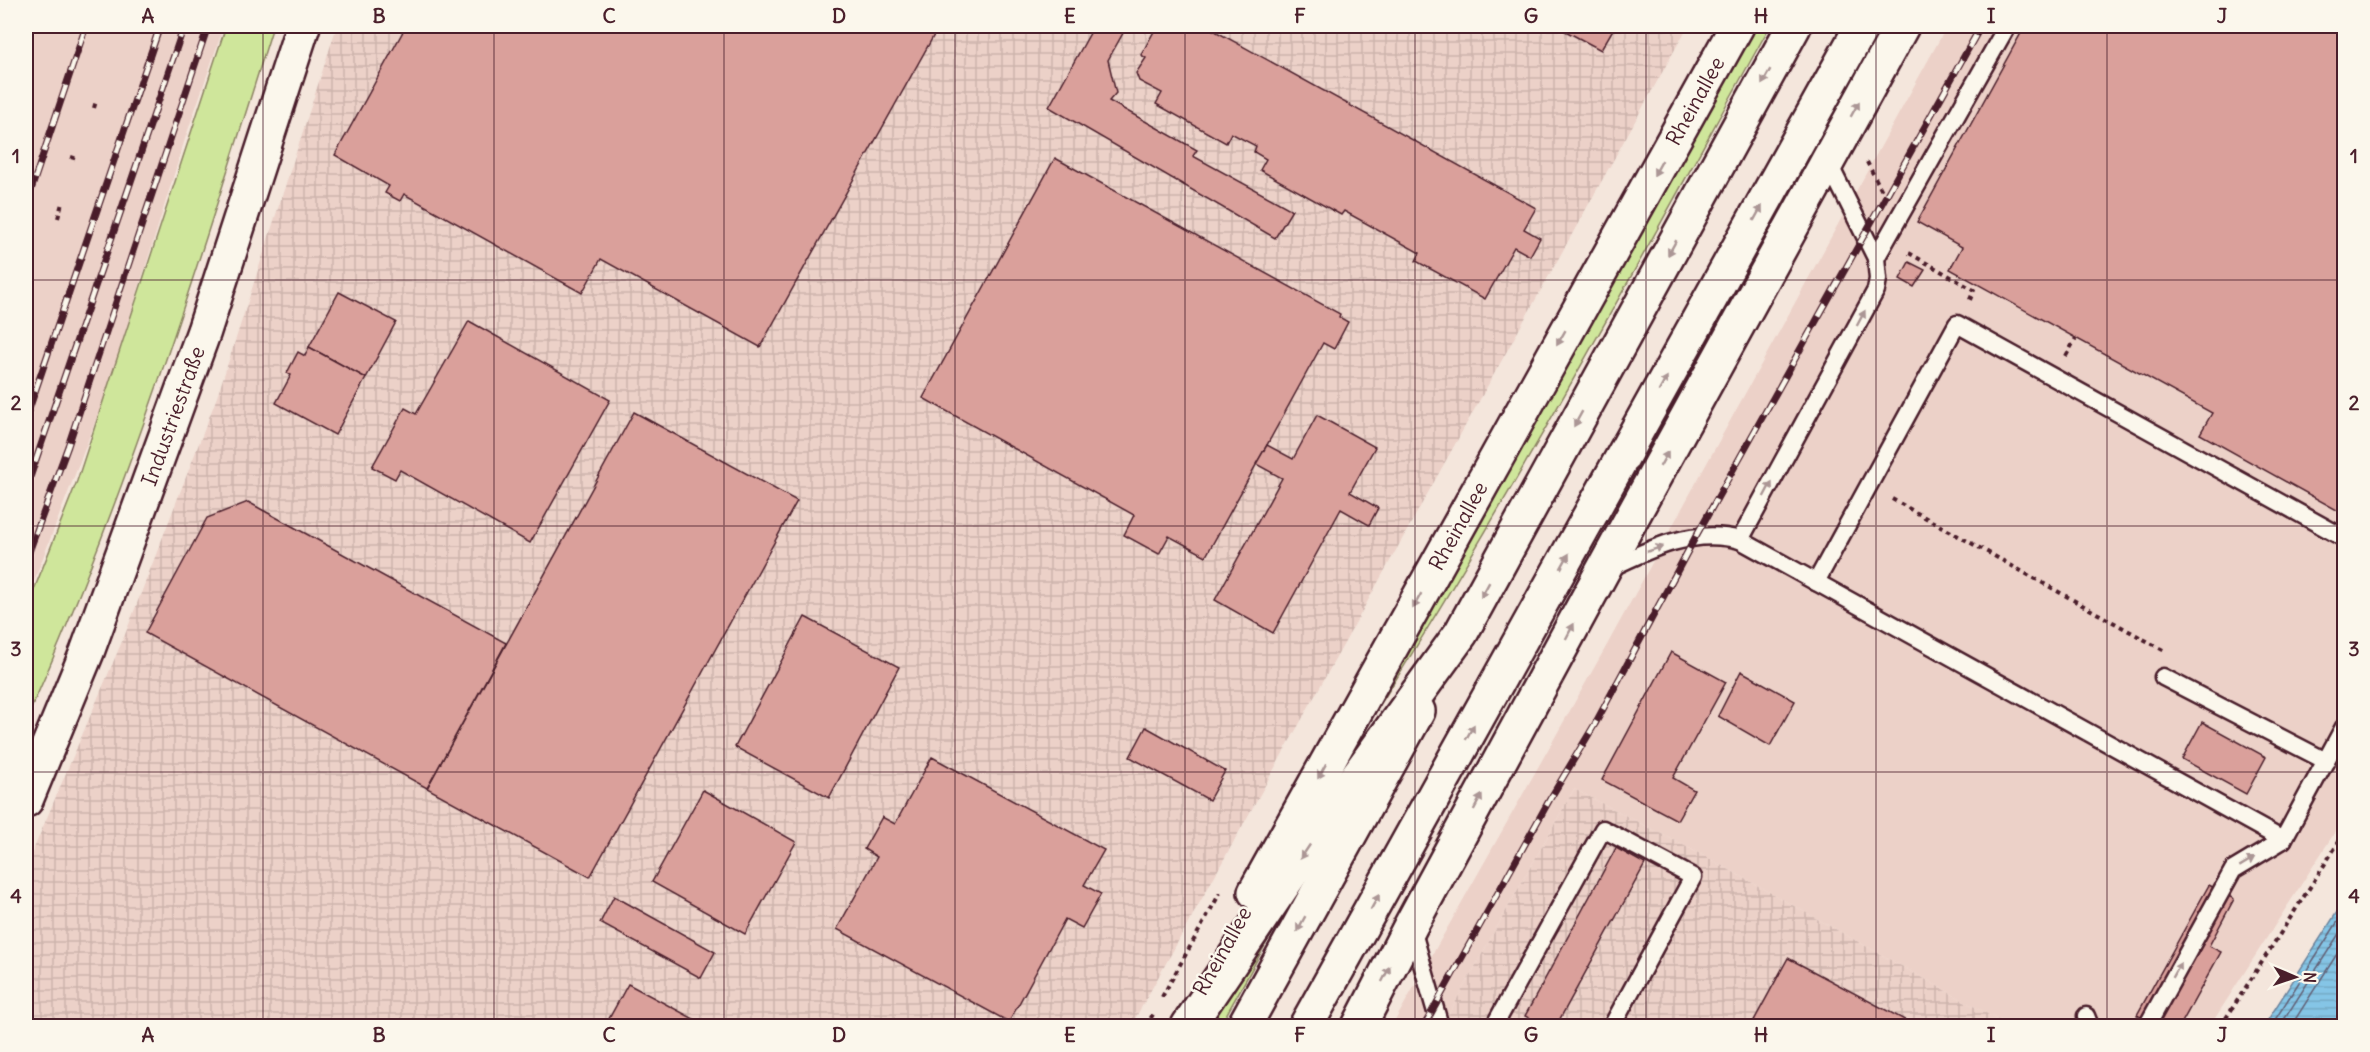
<svg xmlns="http://www.w3.org/2000/svg" width="2370" height="1052" font-family="Delius,sans-serif">
  <style>
    .built { fill: #ecd1c8 }
    .industrial { fill: url(#industrial-grid) }
    .grass { fill: #cfe69b; stroke: #8c8263; stroke-width: 1.5 }
    .water { fill: url(#water-rules); stroke: #6d839b; stroke-width: 1.5 }
    .lines { fill: none; stroke-linecap: round; stroke-linejoin: round }
    .shore { stroke: #626176; stroke-width: 1.5 }
    .building { fill: #daa09b; stroke: #4a1f2b; stroke-width: 1.5 }
    .lane-casing { stroke: #4a1f2b; stroke-width: 21 }
    .street-casing { stroke: #4a1f2b; stroke-width: 38 }
    .secondary-casing { stroke: #4a1f2b; stroke-width: 38 }
    .path { stroke: #4a1f2b; stroke-width: 4; stroke-dasharray: 4.5 4.5; stroke-linecap: butt }
    .lane { stroke: #fbf7ec; stroke-width: 16 }
    .street { stroke: #fbf7ec; stroke-width: 33 }
    .secondary { stroke: #fbf7ec; stroke-width: 33 }
    .rail-casing { stroke: #4a1f2b; stroke-width: 7 }
    .rail { stroke: #fbf7ec; stroke-width: 4.5; stroke-dasharray: 14; stroke-linecap: butt }
    .oneway { fill: #ab9695 }
    .grid { fill: none; stroke: #4a1f2b; stroke-width: 1.5; stroke-opacity: 0.55 }
    .labels { text-anchor: middle; dominant-baseline: central; stroke-width: 5; stroke-linejoin: round; paint-order: stroke }
    .street-label { font-size: 21px; fill: #4a1f2b; stroke: #fbf7ec }
    .neatline { fill: none; stroke: #4a1f2b; stroke-width: 2 }
    .grid-label { font-size: 20px; text-anchor: middle; font-weight: bold; fill: #4a1f2b }
  </style>
  <defs>
    <pattern id="industrial-grid" width="8" height="8" patternUnits="userSpaceOnUse" patternTransform="scale(1.5)"><rect width="8" height="8" fill="#ecd1c8"/><path d="M0 4h8M4 0v8" fill="none" stroke="#ccb3ac"/></pattern>
    <pattern id="water-rules" width="6" height="5" patternUnits="userSpaceOnUse" patternTransform="scale(1.5)"><rect width="6" height="5" fill="#85c5e6"/><path d="M0 2.5h6" fill="none" stroke="#74a9c5"/></pattern>
  </defs>
  <rect width="100%" height="100%" fill="#f4e6dc"/>
  <filter id="ink" filterUnits="userSpaceOnUse"><feTurbulence type="fractalNoise" baseFrequency=".0167" numOctaves="2"/><feDisplacementMap in="SourceGraphic" scale="12" xChannelSelector="R" yChannelSelector="G"/><feConvolveMatrix kernelMatrix="1 2 1 2 8 2 1 2 1" color-interpolation-filters="sRGB"/></filter>
  <g filter="url(#ink)">
    <g class="built">
      <polygon points="26,26 224,26 185,139 107,391 26,602"/>
      <polygon points="1947,26 2344,26 2344,818 2210,1026 2009,1026 1708,858 1574,789 1442,1026 1392,1026 1607,645"/>
    </g>
    <g class="industrial">
      <polygon points="337,26 1688,26 1131,1026 26,1026 26,867 126,632 217,397"/>
      <polygon points="1574,789 1708,858 2009,1026 1442,1026"/>
    </g>
    <g class="grass">
      <path d="M226,26H273C200,260 127,496 26,720V610L77,481Z"/>
      <path d="M1753,26H1770C1635,269 1503,514 1352,749Z"/>
      <polygon points="1312,861 1220,1026 1203,1026"/>
    </g>
    <polygon class="water" points="2344,901 2344,1026 2264,1026"/>
    <g class="lines">
      <g class="shore">
        <polyline points="2271,1026 2344,912"/>
        <polyline points="2280,1026 2344,926"/>
        <polyline points="2291,1026 2344,943"/>
      </g>
    </g>
    <g class="building">
      <polygon points="406,26 939,26 760,347 601,259 582,293 404,194 400,201 385,193 389,186 335,155"/>
      <polygon points="1094,26 1127,26 1108,60 1116,93 1109,101 1197,150 1193,156 1292,210 1275,238 1049,107"/>
      <polygon points="1157,26 1167,31 1170,26 1206,26 1536,208 1524,229 1540,238 1530,256 1514,247 1485,299 1416,261 1420,253 1344,211 1341,215 1260,170 1266,159 1254,152 1256,146 1231,133 1226,143 1156,104 1162,93 1139,81 1136,73 1146,58 1141,55"/>
      <polygon points="1556,26 1615,26 1601,50"/>
      <polygon points="2025,26 2344,26 2344,514 2200,434 2212,413 1950,269 1962,247 1917,222"/>
      <polygon points="1055,158 1340,314 1339,317 1348,322 1334,349 1323,343 1206,556 1169,536 1159,554 1124,535 1134,515 923,398"/>
      <polygon points="1909,262 1925,270 1914,287 1900,279"/>
      <polygon points="339,292 396,322 366,378 309,347"/>
      <polygon points="469,321 610,400 530,543 400,470 395,479 372,467 405,408 416,414"/>
      <polygon points="309,347 366,378 335,435 276,403 291,375 287,373 298,352 305,356"/>
      <polygon points="634,412 797,501 590,877 427,788"/>
      <polygon points="1317,415 1375,447 1350,492 1378,508 1369,525 1341,509 1273,633 1215,600 1282,478 1256,464 1267,445 1293,459"/>
      <polygon points="248,502 506,643 427,788 145,633 207,518"/>
      <polygon points="805,617 899,667 829,798 735,747"/>
      <polygon points="1671,652 1726,682 1673,778 1694,790 1677,820 1602,780"/>
      <polygon points="1741,671 1795,701 1770,746 1718,716"/>
      <polygon points="2202,722 2266,757 2246,794 2182,759"/>
      <polygon points="1146,727 1225,771 1209,800 1130,757"/>
      <polygon points="932,757 1104,850 1084,885 1101,894 1082,928 1065,919 1009,1022 837,929 877,857 864,849 882,817 895,824"/>
      <polygon points="703,790 796,842 745,934 652,882"/>
      <polygon points="1616,848 1645,864 1556,1026 1544,1026 1525,1016"/>
      <polygon points="2209,885 2234,899 2209,946 2221,952 2180,1026 2158,1026 2137,1015"/>
      <polygon points="614,896 715,952 701,978 600,923"/>
      <polygon points="1788,958 1916,1026 1751,1026"/>
      <polygon points="628,984 707,1026 605,1026"/>
    </g>
    <g class="lines">
      <defs>
        <g id="lane">
          <polyline points="1876,258 2007,26"/>
          <polyline points="1740,540 1876,290 1878,279 1876,258 1827,160"/>
          <path d="M1608,569C1649,549 1694,527 1740,540L2283,840"/>
          <polyline points="1816,582 1957,324 2344,538"/>
          <polyline points="2163,677 2326,761"/>
          <polyline points="1412,929 1440,1026"/>
          <polyline points="2086,1016 2090,1026"/>
          <polyline points="1494,1026 1603,829 1693,877 1612,1026"/>
          <polyline points="2147,1026 2233,870 2283,840 2344,727"/>
        </g>
        <g id="street">
          <polyline points="1244,1026 1418,711"/>
          <polyline points="1359,1026 1411,925 1602,572 1902,26"/>
        </g>
        <g id="secondary">
          <polyline points="26,800 87,652 204,331 303,26"/>
          <polyline points="1255,892 1737,26"/>
          <polyline points="1188,1026 1348,789 1461,633 1794,26"/>
          <polyline points="1306,1026 1862,26"/>
        </g>
      </defs>
      <use href="#lane" class="lane-casing"/>
      <use href="#street" class="street-casing"/>
      <use href="#secondary" class="secondary-casing"/>
      <g class="path">
        <polyline points="94,108 96,101"/>
        <polyline points="71,157 77,159"/>
        <polyline points="1867,162 1883,193"/>
        <polyline points="58,218 62,203"/>
        <polyline points="1909,253 1974,290 1969,302"/>
        <polyline points="2066,356 2076,338"/>
        <polyline points="1892,499 2163,650"/>
        <polyline points="1162,997 1220,893"/>
        <polyline points="1146,1026 1155,1011"/>
        <polyline points="2221,1026 2344,834"/>
      </g>
      <use href="#lane" class="lane"/>
      <use href="#street" class="street"/>
      <use href="#secondary" class="secondary"/>
      <defs>
        <g id="rail">
          <polyline points="26,205 86,26"/>
          <polyline points="26,418 160,26"/>
          <polyline points="26,489 184,26"/>
          <polyline points="26,560 68,446 208,26"/>
          <polyline points="1424,1026 1550,799 1595,724 1696,536 1981,26"/>
        </g>
      </defs>
      <use href="#rail" class="rail-casing"/>
      <use href="#rail" class="rail"/>
    </g>
    <defs><path id="oneway-solid" d="M-6-.8H1V-3.2L6.5 0L1 3.2V.8H-6Z" transform="scale(1.5)"/></defs>
    <g class="oneway">
      <use href="#oneway-solid" transform="translate(1766 77) rotate(119)"/>
      <use href="#oneway-solid" transform="translate(1855 109) rotate(-61)"/>
      <use href="#oneway-solid" transform="translate(1658 168) rotate(119)"/>
      <use href="#oneway-solid" transform="translate(1758 213) rotate(-61)"/>
      <use href="#oneway-solid" transform="translate(1672 248) rotate(119)"/>
      <use href="#oneway-solid" transform="translate(1861 318) rotate(-62)"/>
      <use href="#oneway-solid" transform="translate(1561 338) rotate(120)"/>
      <use href="#oneway-solid" transform="translate(1663 384) rotate(-61)"/>
      <use href="#oneway-solid" transform="translate(1578 419) rotate(119)"/>
      <use href="#oneway-solid" transform="translate(1664 459) rotate(-61)"/>
      <use href="#oneway-solid" transform="translate(1768 489) rotate(-62)"/>
      <use href="#oneway-solid" transform="translate(1655 549) rotate(-19)"/>
      <use href="#oneway-solid" transform="translate(1565 561) rotate(-61)"/>
      <use href="#oneway-solid" transform="translate(1485 590) rotate(119)"/>
      <use href="#oneway-solid" transform="translate(1417 601) rotate(119)"/>
      <use href="#oneway-solid" transform="translate(1570 631) rotate(-62)"/>
      <use href="#oneway-solid" transform="translate(1470 732) rotate(-61)"/>
      <use href="#oneway-solid" transform="translate(1322 771) rotate(119)"/>
      <use href="#oneway-solid" transform="translate(1478 802) rotate(-62)"/>
      <use href="#oneway-solid" transform="translate(1305 852) rotate(124)"/>
      <use href="#oneway-solid" transform="translate(2247 862) rotate(-31)"/>
      <use href="#oneway-solid" transform="translate(1375 902) rotate(-61)"/>
      <use href="#oneway-solid" transform="translate(1301 924) rotate(119)"/>
      <use href="#oneway-solid" transform="translate(2177 970) rotate(-61)"/>
      <use href="#oneway-solid" transform="translate(1386 974) rotate(-63)"/>
    </g>
  </g>
  <path class="grid" d="M263,26V1026M494,26V1026M724,26V1026M955,26V1026M1185,26V1026M1415,26V1026M1646,26V1026M1876,26V1026M2107,26V1026M26,280H2344M26,526H2344M26,772H2344"/>
  <g class="labels">
    <g class="street-label">
      <text transform="translate(1695 101) rotate(-61)">Rheinallee</text>
      <text transform="translate(173 416) rotate(-70)">Industriestraße</text>
      <text transform="translate(1458 526) rotate(-61)">Rheinallee</text>
      <text transform="translate(1222 951) rotate(-61)">Rheinallee</text>
    </g>
  </g>
  <rect width="2370" height="1052" fill="none" stroke="#fbf7ec" stroke-width="66"/>
  <g transform="translate(2295 977) rotate(92)" stroke="#fbf7ec" stroke-width="4.5" paint-order="stroke">
  <path d="M0-4.5L10 22L0 15L-10 22Z" fill="#4a1f2b"/>
  <text y="-9" font-size="16" font-weight="bold" text-anchor="middle" fill="#4a1f2b">N</text>
  </g>
  <rect x="33" y="33" width="2304" height="986" class="neatline"/>
  <g class="grid-label">
    <text x="148" y="23">A</text>
    <text x="379" y="23">B</text>
    <text x="609" y="23">C</text>
    <text x="839" y="23">D</text>
    <text x="1070" y="23">E</text>
    <text x="1300" y="23">F</text>
    <text x="1531" y="23">G</text>
    <text x="1761" y="23">H</text>
    <text x="1991" y="23">I</text>
    <text x="2222" y="23">J</text>
    <text x="16" y="163">1</text>
    <text x="2354" y="163">1</text>
    <text x="16" y="410">2</text>
    <text x="2354" y="410">2</text>
    <text x="16" y="656">3</text>
    <text x="2354" y="656">3</text>
    <text x="16" y="903">4</text>
    <text x="2354" y="903">4</text>
    <text x="148" y="1042">A</text>
    <text x="379" y="1042">B</text>
    <text x="609" y="1042">C</text>
    <text x="839" y="1042">D</text>
    <text x="1070" y="1042">E</text>
    <text x="1300" y="1042">F</text>
    <text x="1531" y="1042">G</text>
    <text x="1761" y="1042">H</text>
    <text x="1991" y="1042">I</text>
    <text x="2222" y="1042">J</text>
  </g>
</svg>
